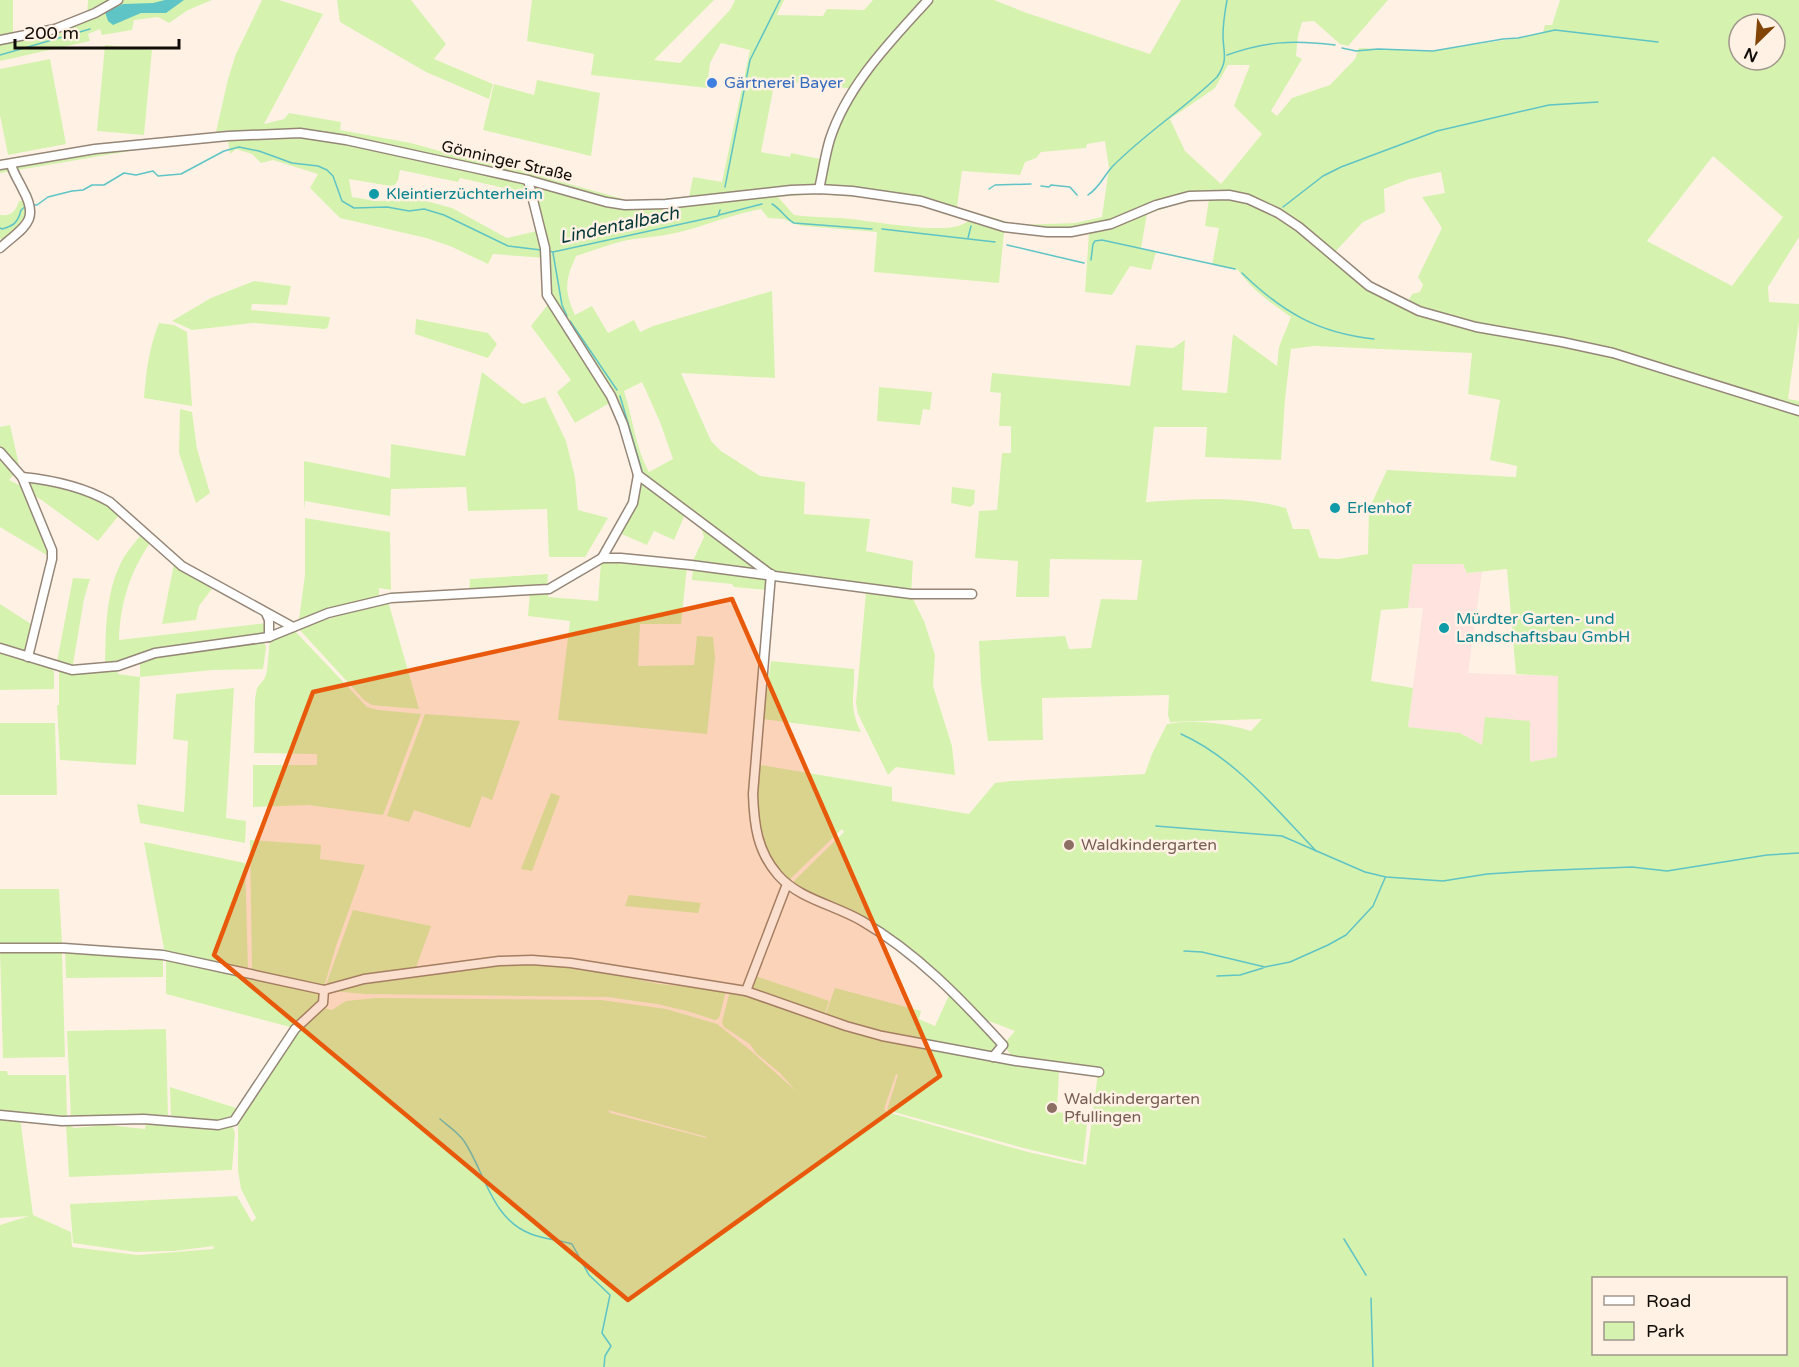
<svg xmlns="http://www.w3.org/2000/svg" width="1799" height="1367" font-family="'Varela Round',sans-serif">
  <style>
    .commercial { fill: #fee3de }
    .green { fill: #d6f2af; fill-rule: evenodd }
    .water { fill: #5fc4c5 }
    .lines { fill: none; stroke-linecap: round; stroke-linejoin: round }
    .stream { stroke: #5fc4c5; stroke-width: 1.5 }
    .minor-casing { stroke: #958677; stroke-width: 11 }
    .minor { stroke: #fff; stroke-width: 8 }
    .marked { fill: #e8590c; fill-opacity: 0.2; stroke: #e8590c; stroke-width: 4.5; stroke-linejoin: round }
    .shop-dot { fill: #3f7fe0; stroke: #fff2e5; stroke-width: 2 }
    .culture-dot { fill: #0f9aa8; stroke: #fff2e5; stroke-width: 2 }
    .education-dot { fill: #8d6e63; stroke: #fff2e5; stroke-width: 2 }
    .labels { text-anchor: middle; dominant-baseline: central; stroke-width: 5; stroke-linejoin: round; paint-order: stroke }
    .shop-label { font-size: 16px; fill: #366cbe; stroke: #fff2e5; text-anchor: start }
    .street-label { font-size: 16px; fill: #110c07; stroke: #fff2e5 }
    .culture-label { font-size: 16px; fill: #0d838f; stroke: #fff2e5; text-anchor: start }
    .education-label { font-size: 16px; fill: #785e54; stroke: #fff2e5; text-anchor: start }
    .water-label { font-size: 18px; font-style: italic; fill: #073939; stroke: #fff2e5 }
  </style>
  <rect width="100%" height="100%" fill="#fff2e5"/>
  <polygon class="commercial" points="1413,564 1463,564 1467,573 1482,572 1468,673 1558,676 1557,757 1530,762 1529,721 1482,745 1460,733 1408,727 1423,608 1408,608"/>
  <g class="green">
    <polygon points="0,0 13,0 13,37 87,16 88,0 212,0 188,10 169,23 158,17 134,20 132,30 102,35 100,29 88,34 90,41 0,61"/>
    <path d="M262,0H279L323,14L264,124L284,119L289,113L341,122L340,130L411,143L472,160L476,158L627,200H647L689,197L693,177L722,182L750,50L721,43L710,63L707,88L591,75L594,54L527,41L532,0H714L654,60L680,63L730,10L735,0H784L777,15L823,16L827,9L864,10L873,0H994L1024,12L1150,54L1181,0H1388L1348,46L1340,44L1314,21L1302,22L1298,36L1296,56L1302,59L1271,111L1277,116L1292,98L1330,85L1355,59L1359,48L1433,51L1531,36L1543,32L1545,25H1552L1560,0H1799V237L1768,287L1769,302L1799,304V321L1788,399L1799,401V1367H0V1225L29,1216L0,1218V1115L20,1118L33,1215L71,1232L72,1247L138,1255L213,1249L214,1246L174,1251L136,1252L73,1243L70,1204L237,1196L252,1222L256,1218L241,1189L238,1171V1120L296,1030L323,1008L332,1010L346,1001L376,998L601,1000L666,1009L717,1024L750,1050L796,1091L780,1073L756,1053L750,1044L724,1027L722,1022L730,991C763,995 793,1014 826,1022C903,1041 981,1059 1059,1071L1057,1112L1088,1116L1083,1162L1027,1149L887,1110L898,1075L896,1074L884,1109L887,1112L1028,1152L1086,1165L1098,1073L1016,1061L1003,1045L1015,1031L981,1018L863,919L792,883L844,832L842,829L789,880C754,850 755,807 760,765L892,787V801L969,814L995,783L1011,781L1145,774L1152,754L1167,724C1195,719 1225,723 1251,731L1262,719L1170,722L1168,715L1169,695L1042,698L1043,740L988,741L981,683L979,641L1065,636L1069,649L1091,648L1101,599L1137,600L1142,560L1050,559L1049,597H1016L1018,561L975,558L979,511L997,510L1002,453H1011V426H999L1001,393L990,392L992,373L1130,386L1136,345L1173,348L1185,340L1182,390L1227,393L1233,334L1277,366L1279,347L1291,317C1271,303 1252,290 1238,270L1212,265L1219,228L1205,226L1209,199L1181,203L1147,214L1141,248L1156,252L1151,270L1130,266L1112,295L1085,292L1089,233C1060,237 1033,236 1004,232L999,283L874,272L877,232L804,226L794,224L784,219L768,218L761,209C733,214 707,225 680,232C664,236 650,237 634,239C615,242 595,250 576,256C565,281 564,290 575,315L592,306L608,333L634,320L640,332L653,326L772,291L775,378L681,373L711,441L721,451L760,476L805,482L804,514L870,519L866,551L913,561L911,594L691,565L704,537L699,521L686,512L674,540L654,531L647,545L617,532L626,518L638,475L613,401L575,423L557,392L571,380L531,326L550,302L546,258L493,254L488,264L450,246L426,238L340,218L310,188L318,174L273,160L261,163L252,154L236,149L230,154L228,140L136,150L0,173V165L228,136L230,130L216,132L228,79L236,54ZM1739,24H1775V60H1739ZM1228,65H1250L1234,106L1262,134L1221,184L1185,151L1170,119L1215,88ZM775,80L855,89L840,118L827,132L820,159L791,153L790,157L761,152ZM1105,141L1109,168L1102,217L1075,223L1018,225L957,207L962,171L1020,175L1025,162L1036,158L1041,152L1086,148L1087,144ZM1713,156L1783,217L1732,286L1647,241ZM400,170L458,182L460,178L531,194L541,230L507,238L452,208L423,200L376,201L352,197L349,179L390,186L395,185L398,180ZM1441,172L1445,193L1422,197L1442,228L1418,277L1423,285L1420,292L1412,294L1408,302C1380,290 1357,273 1334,253L1363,222L1385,212L1384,189L1409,179ZM819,194C867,198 924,201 968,221C951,238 866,219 840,218C825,217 810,217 794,215L778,197ZM1314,346L1472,353L1468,394L1500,400L1490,460L1517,466L1516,477L1387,470L1369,509L1368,554L1338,559L1319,558L1309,529H1293L1286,508C1239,495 1194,499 1146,502L1154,427H1207L1205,457L1281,460L1285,399L1291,349ZM642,382L660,422L673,459L649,472C635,447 633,418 624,391ZM1413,564H1463L1467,573L1507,569L1516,674L1558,676L1557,757L1530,762V721L1485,717L1482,745L1460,733L1408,727L1413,688L1371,681L1381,610L1408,608ZM608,1110L707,1137L706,1138L610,1113ZM1594,1278H1786V1354H1594Z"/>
    <polygon points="337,0 411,0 446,44 434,59 493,84 489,99 426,72 340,22"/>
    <polygon points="105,45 152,50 144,135 97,131"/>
    <polygon points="50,59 66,144 8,155 0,115 0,69"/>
    <polygon points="537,80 600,93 591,156 483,130 494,84 534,95"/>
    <path d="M29,200V219L4,244L0,238V215C12,216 15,212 19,201Z"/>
    <polygon points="254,281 291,286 287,305 252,304 251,310 330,317 328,327 325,329 253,323 192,330 172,321 211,298"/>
    <polygon points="416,319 488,333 497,344 488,358 415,334"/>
    <path d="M159,323L174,325L187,332L192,406L144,398C146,371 149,348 159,323Z"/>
    <polygon points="482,372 523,404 545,397 566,441 575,477 578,510 608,518 585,557 549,557 547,509 468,511 466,487 391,489 390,516 305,501 304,510 304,461 390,478 391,444 465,456"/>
    <polygon points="879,387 932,392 930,410 923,409 920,425 877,421"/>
    <polygon points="180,409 192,412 197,449 210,493 196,503 179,453"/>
    <polygon points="10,425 21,474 0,448 0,427"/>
    <polygon points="0,458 14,474 9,480 23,487 50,549 50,557 0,527"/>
    <path d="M33,482C65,487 95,493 119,515L98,541L40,499L32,495L29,486Z"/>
    <polygon points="952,487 975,490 974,504 970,507 951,503"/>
    <polygon points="305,518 390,532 391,590 379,588 379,598 303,621 299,619 305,575"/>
    <path d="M141,535L150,543C130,572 120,604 119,640L268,623L267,635L208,644L206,641L198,642V645L141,653L105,666C106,629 105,590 124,557C129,549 135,542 141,535Z"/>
    <polygon points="601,562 687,567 681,624 640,624 638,666 694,665 697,636 713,637 715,658 707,734 558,720 570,621 528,616 530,592 549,591 548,597 598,601"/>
    <polygon points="174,564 214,586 199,606 196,620 162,624"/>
    <polygon points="693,568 766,577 768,580 768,590 734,587 732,584 692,580"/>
    <polygon points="548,574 547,587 469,591 470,579"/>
    <polygon points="73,578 90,579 84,599 72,670 56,667"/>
    <polygon points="866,592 913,599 924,621 935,655 933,686 952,746 955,775 896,767 888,775 858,714 856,703"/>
    <polygon points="388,601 419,709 372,705 364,700 298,628"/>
    <polygon points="0,604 34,626 24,653 0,646"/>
    <polygon points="293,629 367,707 378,710 421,714 383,815 308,805 253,807 253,765 317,765 317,754 254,753 255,699 257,688 265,678 267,671 270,639"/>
    <polygon points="264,641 266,648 263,669 213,670 140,677 136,765 60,760 57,705 59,705 59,670 94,673 117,670 118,674 140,677 140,657"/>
    <polygon points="0,651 51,667 54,672 54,689 0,690"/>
    <path d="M771,661L854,669C855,696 848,705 861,732L763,719Z"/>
    <polygon points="234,688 226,818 246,821 245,843 140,823 137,804 184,812 188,741 173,739 176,694"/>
    <polygon points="425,714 520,721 492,800 482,796 470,828 414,810 409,822 387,816"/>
    <polygon points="55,723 57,795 0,795 0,723"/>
    <polygon points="551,793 560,796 532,871 521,869"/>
    <polygon points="250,840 321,845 320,859 365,865 336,946 324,987 253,972 252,969"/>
    <polygon points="144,842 245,863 248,971 165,954"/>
    <polygon points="0,889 59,889 62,944 60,946 0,947"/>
    <polygon points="629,895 701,903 698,913 625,906"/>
    <polygon points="353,910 431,926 415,970 329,986 327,982"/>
    <polygon points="60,950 62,953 65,1057 3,1058 0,951"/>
    <polygon points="65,951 163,958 163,977 66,978"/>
    <polygon points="166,958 321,993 320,1001 294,1028 166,994"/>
    <polygon points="533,963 568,965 659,984 726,991 719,1018 715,1020 687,1011 657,1004 608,997 366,994 332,991 365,980 502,964"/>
    <polygon points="755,976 829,1001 824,1016 751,991"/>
    <polygon points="835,988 921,1011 919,1019 935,1026 950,993 998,1044 998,1048 991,1055 872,1032 825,1016"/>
    <polygon points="166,1029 168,1119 71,1119 67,1031"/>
    <polygon points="0,1071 7,1071 8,1075 66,1075 67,1117 63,1120 0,1112"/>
    <polygon points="170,1087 239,1109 233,1119 227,1122 171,1119"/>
    <polygon points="146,1122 232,1125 235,1133 232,1170 69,1177 66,1124 74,1128 107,1125 145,1129"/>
  </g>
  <polygon class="water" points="165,0 184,0 166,13 141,13 113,25 108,21 105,12 123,4 153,3"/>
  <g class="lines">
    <g class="stream">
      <polyline points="1342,48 1356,51 1378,49 1433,51 1503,39 1518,38 1555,30 1658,42"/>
      <polyline points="0,55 90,29"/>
      <path d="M1227,55C1267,41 1293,40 1335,45"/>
      <polyline points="1041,186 1049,187 1051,185 1070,187 1077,195"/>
      <polyline points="725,187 750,60 780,0"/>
      <polyline points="989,189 995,185 1031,184"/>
      <path d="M1088,195C1101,186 1102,178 1112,167C1144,134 1184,109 1217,77C1229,59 1223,53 1223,35C1223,23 1225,11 1227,0"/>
      <path d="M772,204C781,209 785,218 794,223L872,229"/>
      <polyline points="31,205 37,205 48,197 72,191 83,190 92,185 104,185 124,173 136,175 153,171 158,176 181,174 224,151 239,147 259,151 292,163 318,166 327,170 333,176 342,201 354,208 387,207 409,211 424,209 444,215 508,246 541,250"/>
      <polyline points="1283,207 1323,176 1341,167 1437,131 1549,105 1598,102"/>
      <polyline points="719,215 762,204"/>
      <path d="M0,228L2,229C14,226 18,222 21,210L26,206"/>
      <polyline points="882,229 995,242"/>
      <polyline points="968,238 971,226"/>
      <polyline points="1007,245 1084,263"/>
      <polyline points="549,251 553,252 718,216 720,210"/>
      <polyline points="553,253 562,305 567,316"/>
      <polyline points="1091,260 1093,244 1095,241 1102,240 1235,269"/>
      <path d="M1242,273C1282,312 1318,333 1374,339"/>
      <polyline points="570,321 617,390"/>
      <polyline points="620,396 642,471"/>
      <path d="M1181,734C1235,758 1276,809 1316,851"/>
      <polyline points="1156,826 1282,836 1365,872 1386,877 1443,881 1487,874 1532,871 1632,867 1667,871 1767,855 1799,853"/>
      <polyline points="1184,951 1202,952 1265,967 1290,962 1328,945 1346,935 1373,906 1385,878"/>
      <polyline points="1217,976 1240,975 1263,968"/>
      <path d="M440,1119C448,1126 458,1132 464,1141C485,1172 491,1219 531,1234C544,1239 558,1240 572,1244L589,1275L610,1295L602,1333L611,1346L605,1356L604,1367"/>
      <polyline points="1344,1239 1366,1275"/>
      <polyline points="1371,1298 1373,1367"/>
    </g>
    <defs>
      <g id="minor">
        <polyline points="0,40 55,29 95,13 118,0"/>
        <polyline points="0,165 95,149 228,136 300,133 346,140 474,168 528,180 606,202 625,205 666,204 791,190 819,189 852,191 921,201 1004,227 1047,232 1071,232 1111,224 1156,205 1189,196 1229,195 1248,199 1278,213 1299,227 1369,286 1419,311 1476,327 1562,342 1613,353 1799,411"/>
        <polyline points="528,180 545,248 547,295 611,396 623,424 638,475 770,574"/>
        <path d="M819,189C823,172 825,155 830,139C848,84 891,41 928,0"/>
        <path d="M0,248C22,228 41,222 23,190C19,181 13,173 11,164"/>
        <polyline points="0,452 22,477 52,550 52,559 28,657"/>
        <path d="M22,477C52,480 84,487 110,502L182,566L293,627"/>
        <polyline points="602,558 633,503 638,475"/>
        <path d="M771,574L753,794C754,824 757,851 778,875C799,899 835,905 862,921C917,953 961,999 1003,1045L993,1057"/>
        <polyline points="266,613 269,620 269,637"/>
        <polyline points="0,648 72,670 118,666 155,653 269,637 328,613 391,598 549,589 602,558 621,558 691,565 911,594 972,594"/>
        <polyline points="0,948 64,948 163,955 324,990 364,979 499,961 532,960 571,963 746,991 846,1026 882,1036 1016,1061 1099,1072"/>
        <polyline points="746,991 787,884"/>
        <polyline points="0,1115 62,1121 144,1119 218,1125 234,1121 295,1029 323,1003 324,990"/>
      </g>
    </defs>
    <use href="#minor" class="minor-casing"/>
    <use href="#minor" class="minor"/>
  </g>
  <path class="marked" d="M732,599L940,1076L628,1300L214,955L313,692Z"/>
  <circle class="shop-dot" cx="712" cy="83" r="6"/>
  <g class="culture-dot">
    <circle cx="374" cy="194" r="6"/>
    <circle cx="1335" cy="508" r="6"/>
    <circle cx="1444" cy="628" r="6"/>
  </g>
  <g class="education-dot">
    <circle cx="1069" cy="845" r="6"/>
    <circle cx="1052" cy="1108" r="6"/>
  </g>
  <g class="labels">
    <g class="shop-label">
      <text x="724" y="83">Gärtnerei Bayer</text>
    </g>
    <g class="street-label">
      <text transform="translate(507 161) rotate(13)">Gönninger Straße</text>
    </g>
    <g class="culture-label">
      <text x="386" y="194">Kleintierzüchterheim</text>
      <text x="1347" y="508">Erlenhof</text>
      <text x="1456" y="619">Mürdter Garten- und<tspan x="1456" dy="18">Landschaftsbau GmbH</tspan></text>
    </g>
    <g class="education-label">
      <text x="1081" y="845">Waldkindergarten</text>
      <text x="1064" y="1099">Waldkindergarten<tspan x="1064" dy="18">Pfullingen</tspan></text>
    </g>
    <g class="water-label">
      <text transform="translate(619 225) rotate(-12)">Lindentalbach</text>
    </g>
  </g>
  <rect x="1592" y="1277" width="195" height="78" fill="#fff2e5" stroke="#a0968c" stroke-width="1.5"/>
  <rect x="1604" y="1296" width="30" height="9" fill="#ffffff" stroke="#a0968c" stroke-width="1.5"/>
  <text x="1646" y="1307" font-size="18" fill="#110c07">Road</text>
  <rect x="1604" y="1322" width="30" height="18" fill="#d6f2af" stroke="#a0968c" stroke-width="1.5"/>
  <text x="1646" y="1337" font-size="18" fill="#110c07">Park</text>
  <g transform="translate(1757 42) rotate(205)"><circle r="28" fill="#fff2e5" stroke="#a0968c" stroke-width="1.5"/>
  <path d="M0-4.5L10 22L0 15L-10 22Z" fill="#824404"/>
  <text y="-9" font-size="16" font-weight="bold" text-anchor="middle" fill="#110c07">N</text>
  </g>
  <path d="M15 39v9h164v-9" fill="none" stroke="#110c07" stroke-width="3"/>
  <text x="24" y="39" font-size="18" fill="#110c07" stroke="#fff2e5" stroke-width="4.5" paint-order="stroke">200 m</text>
</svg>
